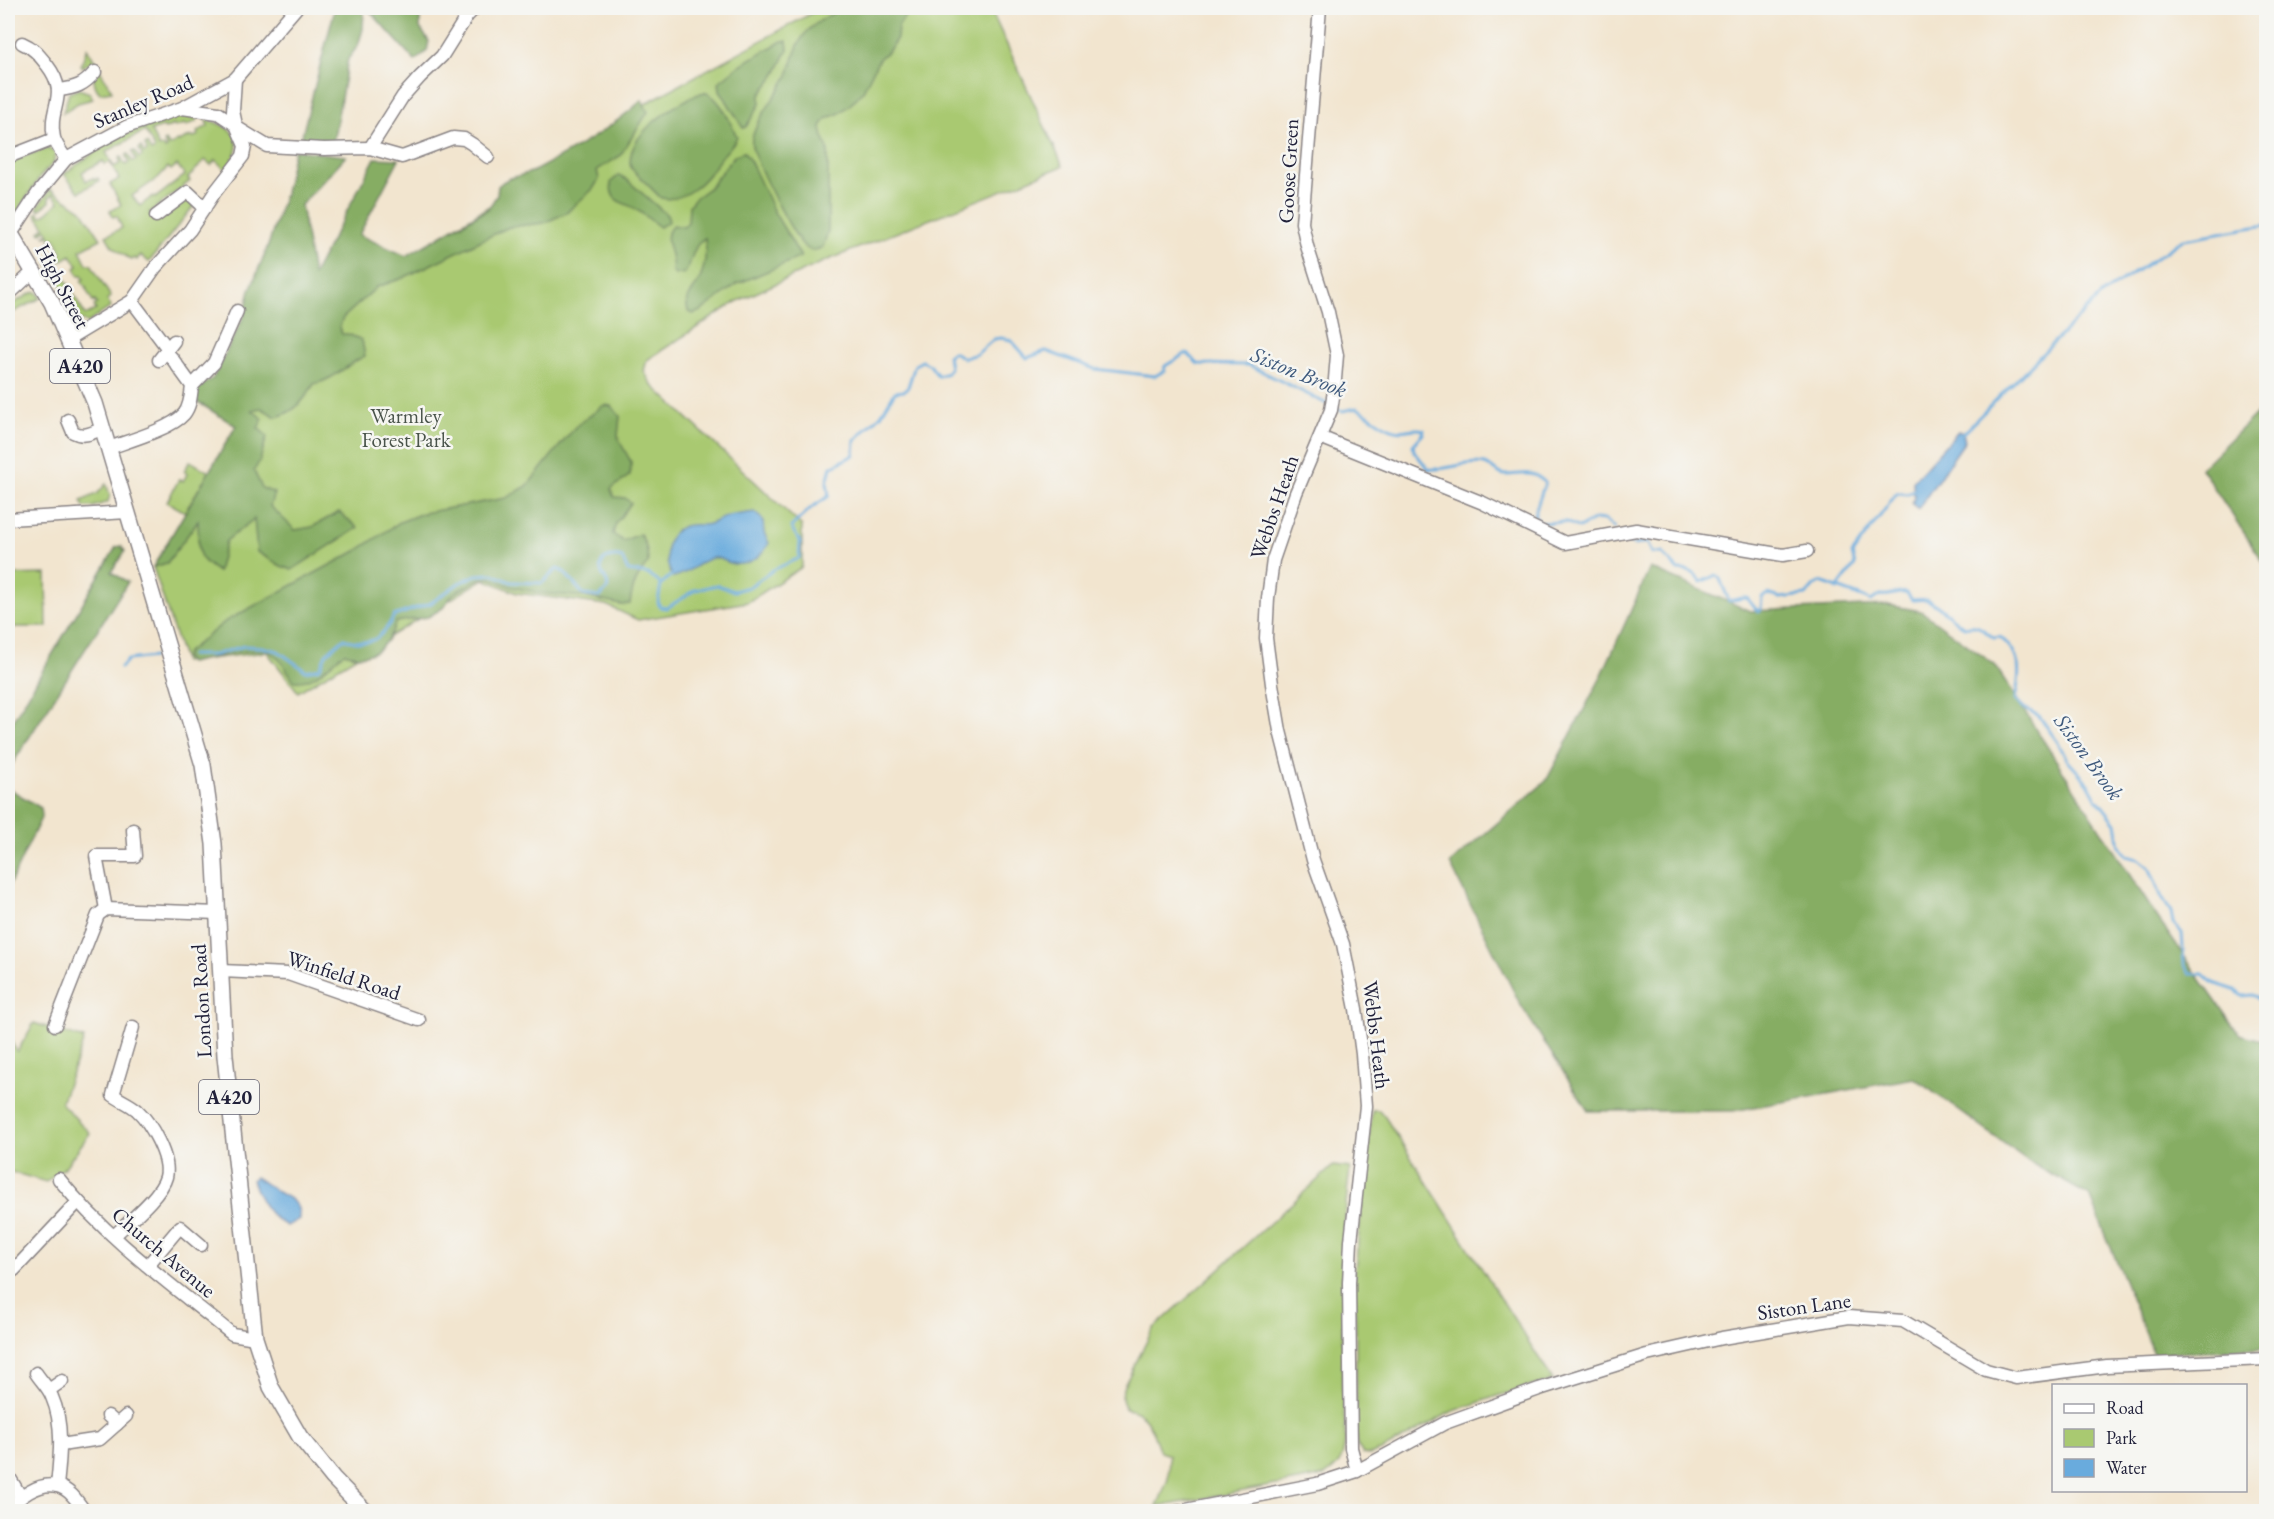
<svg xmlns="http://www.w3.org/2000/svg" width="2274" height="1519" font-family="'EB Garamond',serif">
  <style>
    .green { fill: #a9c971; stroke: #667656; stroke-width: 1.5; fill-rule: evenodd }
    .forest { fill: #86ad63; stroke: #54684f; stroke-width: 1.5 }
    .water { fill: #69abdd; stroke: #46668c; stroke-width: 1.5 }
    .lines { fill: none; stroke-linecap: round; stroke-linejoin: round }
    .stream { stroke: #69abdd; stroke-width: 3 }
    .minor-casing { stroke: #8a8485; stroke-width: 15 }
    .major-casing { stroke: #8a8485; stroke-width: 18 }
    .minor { stroke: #fff; stroke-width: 12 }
    .major { stroke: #fff; stroke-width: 15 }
    .labels { text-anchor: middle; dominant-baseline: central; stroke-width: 5; stroke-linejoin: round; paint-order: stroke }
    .shield { fill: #f6f6f2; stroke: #626272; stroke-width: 1.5 }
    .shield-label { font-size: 20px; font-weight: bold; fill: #22223b }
    .street-label { font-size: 21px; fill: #22223b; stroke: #f6f6f2 }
    .park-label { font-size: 21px; fill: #4a544b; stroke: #f6f6f2 }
    .water-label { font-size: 22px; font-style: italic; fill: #3e597c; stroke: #f6f6f2 }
  </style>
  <rect width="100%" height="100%" fill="#f6f6f2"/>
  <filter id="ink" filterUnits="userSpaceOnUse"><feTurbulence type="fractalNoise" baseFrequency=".0167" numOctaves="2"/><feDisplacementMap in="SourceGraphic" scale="12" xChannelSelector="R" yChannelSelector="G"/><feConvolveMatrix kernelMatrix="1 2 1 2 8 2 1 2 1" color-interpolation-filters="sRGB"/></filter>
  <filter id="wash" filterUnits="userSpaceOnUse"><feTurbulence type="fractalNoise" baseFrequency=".008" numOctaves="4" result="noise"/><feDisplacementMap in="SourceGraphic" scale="24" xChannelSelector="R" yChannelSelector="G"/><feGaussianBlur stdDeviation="1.35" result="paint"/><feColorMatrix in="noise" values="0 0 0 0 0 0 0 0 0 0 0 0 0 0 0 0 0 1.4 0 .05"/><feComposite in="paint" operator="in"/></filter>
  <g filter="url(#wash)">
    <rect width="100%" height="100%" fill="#f2e5cf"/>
    <g class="green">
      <polygon points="821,8 990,8 1063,166 823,262 736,302 647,360 644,371 652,385 802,526 802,567 748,602 638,620 606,605 517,593 484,579 298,692 267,652 184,662 153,567 236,426 315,277 406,257 579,151 648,102"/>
      <path d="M87,48L112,91L100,93C91,85 96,73 89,63L83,67L81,65Z"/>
      <polygon points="79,89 90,93 93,99 78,103 63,113 69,93"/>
      <path d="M177,115L195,117L197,121L186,126L185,124L175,127L173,125L165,129L163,127L151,131L159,147L163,146L165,149L167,148L164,142L166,141L169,146L178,141L179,142L191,136L192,138L198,135L197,132L208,126L205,119C236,128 248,140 226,170L215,160L211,165L205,160L188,178L190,181L149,213L156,218L187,195L196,203L149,262L140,255L137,260L134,258L131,260L112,246L106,236L122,228L117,216L113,217L110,211L121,205L110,184L119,179L110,162L105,164L103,161L82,172L86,181L93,178L94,180L98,178L99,181L79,192L64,174L102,147L123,135ZM145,131L155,149L151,151L147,144L145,145L147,151L144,153L141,147L139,149L142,156L139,158L135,151L132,152L136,160L132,161L128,154L126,156L129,163L125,165L121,157L119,159L121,163L114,167L106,152ZM177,165L185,175L155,198L153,196L140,206L132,196L158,178L168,167L171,170Z"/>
      <polygon points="47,148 55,152 54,162 40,177 16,214 10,216 8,214 8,162"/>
      <polygon points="50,189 82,210 101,239 80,250 87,264 91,264 111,297 107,300 111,307 87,323 80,320 57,278 63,274 85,315 96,310 94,306 97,304 95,301 93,302 86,289 87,288 81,281 84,279 82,275 79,276 75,268 78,266 71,255 50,267 48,263 62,253 55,238 50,241 52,238 50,235 44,236 49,233 46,230 41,233 40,231 45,227 36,214 38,212 41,216 43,216 59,202 53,194 49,198 50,202 39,210 37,208"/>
      <polygon points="37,292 41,298 8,315 9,306 31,293"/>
      <polygon points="190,461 209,472 185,512 167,502 179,479 183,481 187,474 184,471"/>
      <polygon points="106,484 110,495 108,502 93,507 84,507 81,501 97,494"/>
      <polygon points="46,574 47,627 14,627 8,642 8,575"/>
      <polygon points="34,1023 84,1039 61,1103 90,1133 65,1167 46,1182 8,1171 8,1035 17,1052"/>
      <polygon points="1372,1110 1379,1110 1385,1117 1553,1380 1497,1396 1451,1412 1381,1451 1369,1455 1363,1454 1357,1445 1355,1269"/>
      <path d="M1333,1166L1350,1168C1340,1240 1343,1315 1342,1388C1342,1407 1348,1429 1344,1448C1342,1462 1336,1469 1324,1476L1157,1507L1168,1479L1169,1455L1160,1452C1152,1432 1149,1411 1125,1409L1122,1399L1123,1388L1153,1329Z"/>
    </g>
    <g class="forest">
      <polygon points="335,8 364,8 363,29 358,46 348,59 333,143 300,143"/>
      <polygon points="367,8 428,8 420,17 420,28 429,41 427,51 415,61"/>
      <path d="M842,8H910L898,27L897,38L890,49L879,59L863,91L850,105L838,114L827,118L821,126L822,134L828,149V231L823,247C817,250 812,252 806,248C795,240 754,161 752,146C748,129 779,93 787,77C793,65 794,50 802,38C811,24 828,16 842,8Z"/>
      <polygon points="782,41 787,41 788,49 776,74 760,95 760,104 746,127 743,128 720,90 719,82 740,65"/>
      <path d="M704,92C721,97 730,122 737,137C732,148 723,153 717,163C706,180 685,203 661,198L631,168C623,135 678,101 704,92Z"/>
      <path d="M642,100L648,112L620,156L597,170L599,179L593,189L566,213L544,223L509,227L403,278L377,287L343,318L339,327L342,334H348L362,340L365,356C347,364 334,380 314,384C304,400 296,412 276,417L261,408L252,410L263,419L258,428L267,436L260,460L254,471L262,488L274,493L270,506L295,530L312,527L339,512L358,528L292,570L281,566L257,552L254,519L226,541L218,572C191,555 200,548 198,521L167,563L153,567L236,426L196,401L197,389L213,378L244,316L250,290L269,243L285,193L294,150L346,156L301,205L313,275L375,158L399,159L359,235L406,256L488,209L497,195L498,186C508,175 522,177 536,170C573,150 611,129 642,100Z"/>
      <path d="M744,152L751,162L774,212L801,257L737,284L701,311L693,314L688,311C683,296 697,289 701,276C705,264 707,251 705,238C692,245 693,261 685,273L675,275L672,271C676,254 659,239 673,225L684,227L688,222L689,206L694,199L709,188L735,155Z"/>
      <path d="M619,175L626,179L667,215L669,221L660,227C652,222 645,215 637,210C623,200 610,205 611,182Z"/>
      <polygon points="2266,404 2266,566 2201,468"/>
      <path d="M604,405L611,406L620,416L618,436L620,442L631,462L630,475L611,489L614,497L625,498L631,503L616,523L613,534L623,541L640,534C646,544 648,551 648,563C637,576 632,587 630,604L621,605L585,597L540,593L512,587L490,578L479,579L453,594L443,608L428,617L396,622C387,648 371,662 344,653C328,665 315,683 294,681C288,672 280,656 269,652C256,646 205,660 189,663L185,658L186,653L226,621L358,550L400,522L423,513L506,498L527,486L575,427Z"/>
      <polygon points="121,546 125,551 111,572 128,582 8,771 8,729 116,547"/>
      <polygon points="1650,568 1750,611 1888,605 1921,611 1995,665 2158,919 2239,1034 2266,1041 2266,1348 2154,1354 2090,1196 2031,1163 1914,1078 1733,1111 1588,1111 1520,1004 1450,864 1546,781 1600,679"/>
      <polygon points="8,788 41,808 42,816 8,888"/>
    </g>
    <g class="water">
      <polygon points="1958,431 1963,433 1965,441 1918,509 1912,504 1914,497 1913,481"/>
      <path d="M754,512L763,520L764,533L769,543C763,555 750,566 734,564C727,563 720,556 712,558C697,562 690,574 673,577C662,560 664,528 690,525C696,524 703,526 709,524C715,523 720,518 726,517C735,514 745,514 754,512Z"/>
      <path d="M255,1177C262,1181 269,1187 276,1191C289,1199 300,1200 299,1219L287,1226C269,1217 258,1198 252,1180Z"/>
    </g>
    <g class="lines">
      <g class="stream">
        <path d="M1335,407L1342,411L1357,408C1369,414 1382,427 1395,430C1405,433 1414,426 1424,430L1423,434L1413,445L1414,451L1428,469C1445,471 1469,460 1485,464C1493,467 1497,475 1506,475C1522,475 1533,469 1545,483L1534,515L1540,523L1566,522L1579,528L1595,519L1604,520L1614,528"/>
        <polyline points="1963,433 2101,295 2184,239 2266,225"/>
        <path d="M1624,540L1635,545L1647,542L1652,553H1662L1678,570C1690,570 1695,572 1701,582L1716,575L1720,579L1729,601C1754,596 1743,596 1758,611L1761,609L1762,597L1768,594L1780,598L1806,595L1815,585L1821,582L1862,597L1871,601L1880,595C1891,597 1897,591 1907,593L1912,600C1916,600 1923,599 1927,600C1935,602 1955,621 1964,627C1980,623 1982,630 1994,638L2000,637C2022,655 2021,673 2015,699L2024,708L2039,716L2057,741L2068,761L2088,783L2096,798L2116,823L2120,847L2127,856L2139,859L2149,867L2162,898L2171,912L2173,923L2182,933L2184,964L2190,974H2203L2213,983L2235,990L2242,996L2252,995L2266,1001"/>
        <polyline points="661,584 658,602 660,607 667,608 695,590 717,585 734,591 749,587 773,570 799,558 800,542 791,527 811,508 829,496 827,482 831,467 854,455 855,440 881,415 895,392 904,391 908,387 915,365 922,361 930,365 938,376 947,373 950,368 948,356 953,352 964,358 977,354 994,339 1001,338 1011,340 1027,358 1046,351 1095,369 1155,376 1164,371 1165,366 1185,354 1188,354 1198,364 1249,365 1329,405"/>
        <polyline points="1837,589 1855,565 1852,554 1897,493 1908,494 1914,490"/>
        <path d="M191,655H214L244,646L262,647L278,651L306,671L320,668L326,654L343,639C371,647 381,640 394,616L431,603L459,583L476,575L493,574L511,582L542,583L557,569L564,572L584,595L600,597C601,596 606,590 607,589C610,581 602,577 601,570C598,558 614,555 622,558L628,571L648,574L661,584L672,575"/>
        <polyline points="120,668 128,660 153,657"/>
      </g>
    </g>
  </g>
  <g filter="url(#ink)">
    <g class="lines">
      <defs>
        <g id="minor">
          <polyline points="1320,8 1302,223 1307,246 1328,312 1337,355 1334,391 1331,410 1296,493 1273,560 1268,598 1266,638 1272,684 1280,731 1313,860 1343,944 1356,1009 1362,1054 1366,1106 1351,1241 1349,1283 1351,1448 1357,1471"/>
          <path d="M22,43C34,48 39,55 47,65C71,96 47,107 54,138C56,145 62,153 66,159"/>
          <path d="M59,90C76,88 84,85 95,72"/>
          <polyline points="182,108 218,113 236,125 233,111 235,79"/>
          <polyline points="239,129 267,146 324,149 370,148 402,157 453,138 464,139 472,144 488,157"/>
          <polyline points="370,148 403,96 420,77 442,56 467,16 475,8"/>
          <polyline points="8,157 54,139"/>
          <polyline points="156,216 188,192 205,208"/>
          <polyline points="11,234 38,193 66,159 126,127 182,108 235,79 296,8"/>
          <polyline points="8,295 34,271"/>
          <polyline points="132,301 168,349"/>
          <polyline points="69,339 132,301 155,268 190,230 215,192 243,156 245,146 236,125"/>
          <polyline points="159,360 174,341"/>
          <polyline points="192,386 214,363 237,311"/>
          <path d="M68,420L73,432C84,438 92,433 103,428"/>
          <polyline points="1320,437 1483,503 1565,543 1636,530 1783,555 1807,551"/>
          <path d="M109,448C128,441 171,429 184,414C190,407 191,396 192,386L171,357"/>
          <polyline points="8,519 128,512"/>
          <polyline points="106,909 96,856 135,856 133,830"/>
          <polyline points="221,971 288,974 419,1020"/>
          <polyline points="55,1025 98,915 106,909 218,913"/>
          <path d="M59,1179C107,1239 172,1285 232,1334L255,1338"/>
          <path d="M114,1236C128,1222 161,1196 166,1177C171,1158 150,1122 137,1110C130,1104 120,1100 113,1095L133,1027"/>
          <polyline points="148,1265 180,1227 201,1245"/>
          <polyline points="8,1270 14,1270 78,1202"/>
          <path d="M36,1373C41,1381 49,1388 52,1397C64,1424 60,1458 57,1486"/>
          <polyline points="49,1390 62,1381"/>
          <polyline points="108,1416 117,1424"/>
          <polyline points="61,1445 100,1439 126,1416"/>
          <polyline points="8,1475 21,1497"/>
          <path d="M8,1512C17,1497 39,1482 57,1486C70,1489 78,1502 85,1512"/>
          <polyline points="1176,1512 1317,1484 1357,1471 1445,1423 1539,1389 1647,1355 1722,1338 1849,1317 1903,1321 1986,1370 2016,1378 2107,1366 2266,1359"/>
        </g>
        <polyline id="major" points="8,229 52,303 95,403 203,765 214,844 225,1056 255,1338 271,1387 300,1437 333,1478 366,1512"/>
      </defs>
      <use href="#minor" class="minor-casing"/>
      <use href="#major" class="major-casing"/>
      <use href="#minor" class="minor"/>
      <use href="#major" class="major"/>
    </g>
  </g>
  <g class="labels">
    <g class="shield">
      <rect x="50" y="349" width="60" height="34" rx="4.5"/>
      <rect x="199" y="1080" width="60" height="34" rx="4.5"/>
    </g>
    <g class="shield-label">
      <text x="80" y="366">A420</text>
      <text x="229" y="1097">A420</text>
    </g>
    <g class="street-label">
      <text transform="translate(143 101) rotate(-23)">Stanley Road</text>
      <text transform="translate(1288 171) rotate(-87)">Goose Green</text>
      <text transform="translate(63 286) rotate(62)">High Street</text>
      <text transform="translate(1274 507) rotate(-71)">Webbs Heath</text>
      <text transform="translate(344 975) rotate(18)">Winfield Road</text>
      <text transform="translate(201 1001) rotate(-93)">London Road</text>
      <text transform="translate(1377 1035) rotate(83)">Webbs Heath</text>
      <text transform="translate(164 1252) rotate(40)">Church Avenue</text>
      <text transform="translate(1804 1306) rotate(-8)">Siston Lane</text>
    </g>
    <g class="park-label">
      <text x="406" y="415">Warmley<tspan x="406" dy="24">Forest Park</tspan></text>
    </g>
    <g class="water-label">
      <text transform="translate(1299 372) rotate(22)">Siston Brook</text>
      <text transform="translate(2089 757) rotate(54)">Siston Brook</text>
    </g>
  </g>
  <rect width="2274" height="1519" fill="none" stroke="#f6f6f2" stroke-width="30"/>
  <rect x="2052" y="1384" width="195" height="108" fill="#f6f6f2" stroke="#a1a1a9" stroke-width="1.5"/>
  <rect x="2064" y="1404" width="30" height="9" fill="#ffffff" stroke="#a1a1a9" stroke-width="1.5"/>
  <text x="2106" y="1414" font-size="18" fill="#22223b">Road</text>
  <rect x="2064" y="1429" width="30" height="18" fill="#a9c971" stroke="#a1a1a9" stroke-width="1.5"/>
  <text x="2106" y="1444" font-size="18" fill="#22223b">Park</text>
  <rect x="2064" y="1459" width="30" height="18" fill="#69abdd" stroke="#a1a1a9" stroke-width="1.5"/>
  <text x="2106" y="1474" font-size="18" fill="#22223b">Water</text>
</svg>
